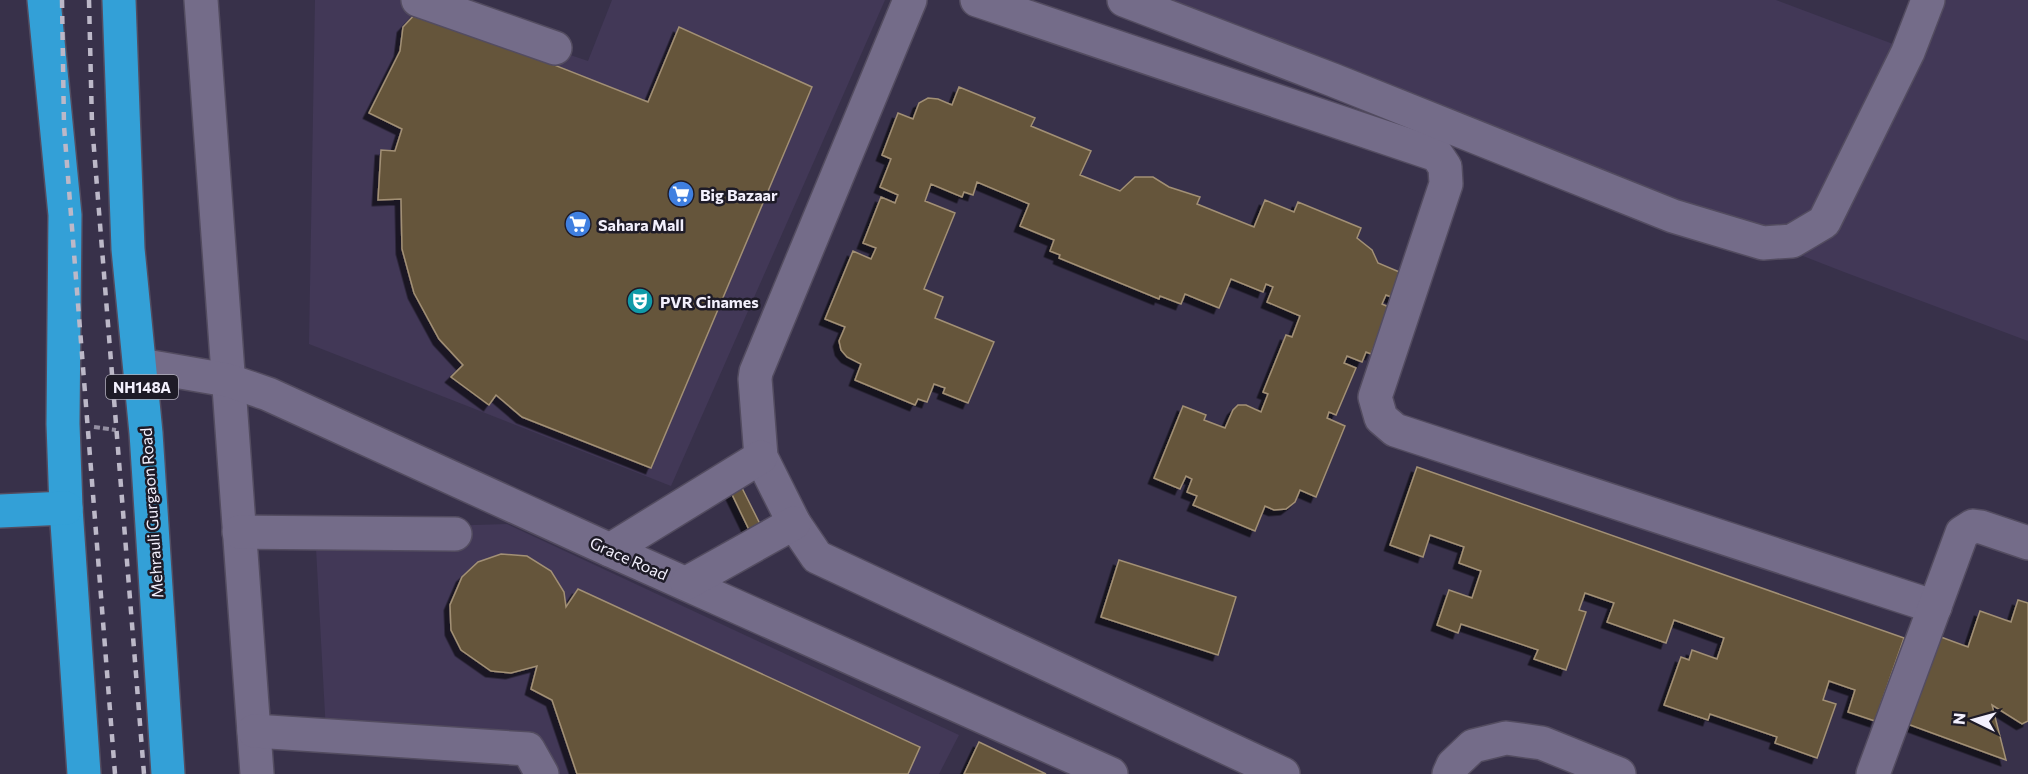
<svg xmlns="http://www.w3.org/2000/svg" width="2028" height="774" font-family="Commissioner,sans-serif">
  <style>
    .built { fill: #423857 }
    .building { fill: #65543a; stroke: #a29075; stroke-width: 1.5; filter: url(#shadow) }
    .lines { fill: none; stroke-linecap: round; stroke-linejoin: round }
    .minor-casing { stroke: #534c60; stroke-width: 36 }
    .highway-casing { stroke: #534c60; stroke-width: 36 }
    .path { stroke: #948fa2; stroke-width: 4; stroke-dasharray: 6 3; stroke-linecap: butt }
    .minor { stroke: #746c89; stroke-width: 33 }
    .highway { stroke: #33a0d7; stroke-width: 33 }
    .rail { stroke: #bcb8c8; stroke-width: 4.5; stroke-dasharray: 8 8; stroke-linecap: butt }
    .labels { text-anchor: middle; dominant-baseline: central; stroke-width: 5; stroke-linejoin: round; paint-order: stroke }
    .shield { fill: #1e1b27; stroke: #b3b0bd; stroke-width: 1.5 }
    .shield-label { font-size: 15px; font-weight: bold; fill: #f3f0fd }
    .poi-label { font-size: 16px; font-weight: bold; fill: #f3f0fd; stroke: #1e1b27; text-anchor: start }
    .street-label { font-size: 16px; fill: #f3f0fd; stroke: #1e1b27 }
  </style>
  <defs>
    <filter id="shadow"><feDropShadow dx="-5.5" dy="5.5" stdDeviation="0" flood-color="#0009"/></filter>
  </defs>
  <rect width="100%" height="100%" fill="#38314a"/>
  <g class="built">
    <polygon points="315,0 408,0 588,61 612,0 885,0 671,486 309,344"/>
    <polygon points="1146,0 1776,0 1925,56 1946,0 2028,0 2028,341 1844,272"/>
    <polygon points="507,524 959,735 939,774 551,774 544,759 327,751 315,530"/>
  </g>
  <g class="building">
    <polygon points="420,9 468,31 648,102 679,27 812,87 651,468 522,417 496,395 489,405 451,377 463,365 439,339 414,293 402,249 401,199 378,200 381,150 395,151 402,129 369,113 400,51 403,27"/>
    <polygon points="959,87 1035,118 1031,126 1091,151 1080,175 1120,191 1135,177 1153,177 1169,187 1200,197 1197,204 1254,227 1265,200 1294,212 1298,202 1361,228 1357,238 1372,250 1378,263 1404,274 1394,298 1386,295 1382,304 1391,308 1371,354 1366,352 1362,362 1347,356 1344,363 1356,368 1336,415 1329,412 1327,418 1345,426 1316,497 1300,490 1295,502 1286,509 1274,510 1265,506 1255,531 1193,505 1197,496 1187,492 1192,479 1186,476 1180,489 1154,478 1183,406 1206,415 1204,420 1225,428 1233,410 1238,405 1246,405 1261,412 1268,394 1263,392 1286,335 1292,337 1300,316 1267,302 1273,287 1266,284 1263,292 1231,279 1219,308 1185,294 1181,304 1160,296 1159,299 1059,258 1060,255 1050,251 1054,240 1020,226 1029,204 977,182 973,195 964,192 962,197 931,184 925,201 955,213 924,289 943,297 935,318 994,342 968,403 943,393 945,388 934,384 927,402 918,399 915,405 855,380 861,364 847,357 841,350 839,341 845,327 825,319 853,251 871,259 876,248 863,243 881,197 895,203 898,195 880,187 891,159 882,155 898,113 913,119 919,103 928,98 938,99 952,105"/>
    <polygon points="1417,467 1904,638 1875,721 1848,712 1855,690 1829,681 1823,700 1836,704 1817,758 1775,743 1777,737 1710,714 1708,720 1664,705 1681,657 1689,660 1692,650 1717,659 1724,638 1674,620 1666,643 1607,622 1614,603 1585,593 1579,610 1586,612 1566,670 1534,659 1538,650 1461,624 1458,633 1437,625 1449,590 1472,598 1481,571 1459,563 1464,547 1430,535 1423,557 1390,545"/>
    <polygon points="737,478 764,532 753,538 727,484"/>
    <polygon points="501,554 527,556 551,571 564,592 566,607 578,589 920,747 908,774 577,774 552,700 531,689 537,666 511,673 491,671 461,650 451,630 450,605 462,577 478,562"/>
    <polygon points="1119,560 1236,597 1218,655 1101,617"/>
    <polygon points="2018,600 2028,603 2028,721 2022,724 1992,705 2006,760 1902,722 1930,633 1968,647 1980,611 2011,622"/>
    <polygon points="979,742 1046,774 964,774"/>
  </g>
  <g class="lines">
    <defs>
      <g id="minor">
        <polyline points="201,0 257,774"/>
        <polyline points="418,0 555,48"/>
        <polyline points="910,0 756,372 755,379 761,457 794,523 817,557 1283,774"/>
        <polyline points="977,0 1437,155 1445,167 1446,184 1375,397 1381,418 1395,430 1935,607"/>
        <polyline points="1124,0 1333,80 1673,216 1763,243 1792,241 1824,222 1908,52 1928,0"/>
        <polyline points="140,365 227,380 268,394 610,550 1111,774"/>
        <polyline points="239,532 455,534"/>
        <polyline points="610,550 761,457"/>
        <polyline points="687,583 794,523"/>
        <polyline points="254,731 528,749 542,774"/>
        <polyline points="1449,774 1453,765 1473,746 1506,738 1542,743 1619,774"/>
        <polyline points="1873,774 1962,533 1973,526 1981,527 2028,543"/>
      </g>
      <g id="highway">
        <polyline points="44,0 65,215 63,424 66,508 84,774"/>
        <polyline points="119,0 128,249 146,433 168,774"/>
        <polyline points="0,511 66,508"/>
      </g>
    </defs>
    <use href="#minor" class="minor-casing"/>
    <use href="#highway" class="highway-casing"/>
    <polyline class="path" points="94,427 116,430"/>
    <use href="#minor" class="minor"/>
    <use href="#highway" class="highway"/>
    <g class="rail">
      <polyline points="62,0 64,126 115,774"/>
      <polyline points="89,0 92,124 144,774"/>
    </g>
  </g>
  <defs>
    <symbol id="supermarket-disc" viewBox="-11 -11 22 22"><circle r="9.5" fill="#3f7fe0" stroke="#1e1b27"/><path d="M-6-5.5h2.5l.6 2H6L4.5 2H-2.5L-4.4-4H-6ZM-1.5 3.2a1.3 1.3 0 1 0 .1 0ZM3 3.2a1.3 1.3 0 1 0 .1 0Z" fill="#fff"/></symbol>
    <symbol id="theatre-disc" viewBox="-11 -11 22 22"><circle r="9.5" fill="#0f9aa8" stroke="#1e1b27"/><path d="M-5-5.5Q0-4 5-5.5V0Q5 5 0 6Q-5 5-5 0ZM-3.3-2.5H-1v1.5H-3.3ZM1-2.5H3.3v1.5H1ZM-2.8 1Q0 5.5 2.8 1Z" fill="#fff"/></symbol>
  </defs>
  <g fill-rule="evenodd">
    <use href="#supermarket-disc" x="666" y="179" width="30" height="30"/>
    <use href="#supermarket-disc" x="563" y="209" width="30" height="30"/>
    <use href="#theatre-disc" x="625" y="286" width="30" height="30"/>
  </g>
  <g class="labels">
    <rect class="shield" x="106" y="375" width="72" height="24" rx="4.5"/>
    <g class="shield-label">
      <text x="142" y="387">NH148A</text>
    </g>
    <g class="poi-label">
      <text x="700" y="194">Big Bazaar</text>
      <text x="598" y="224">Sahara Mall</text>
      <text x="660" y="301">PVR Cinames</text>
    </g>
    <g class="street-label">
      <text transform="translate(151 513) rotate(-94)">Mehrauli Gurgaon Road</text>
      <text transform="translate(629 558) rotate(24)">Grace Road</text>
    </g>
  </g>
  <g transform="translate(1974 720) rotate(275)" stroke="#1e1b27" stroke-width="4.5" paint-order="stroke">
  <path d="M0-4.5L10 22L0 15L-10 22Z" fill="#f3f0fd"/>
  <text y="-9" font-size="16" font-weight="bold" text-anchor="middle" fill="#f3f0fd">N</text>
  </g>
</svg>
